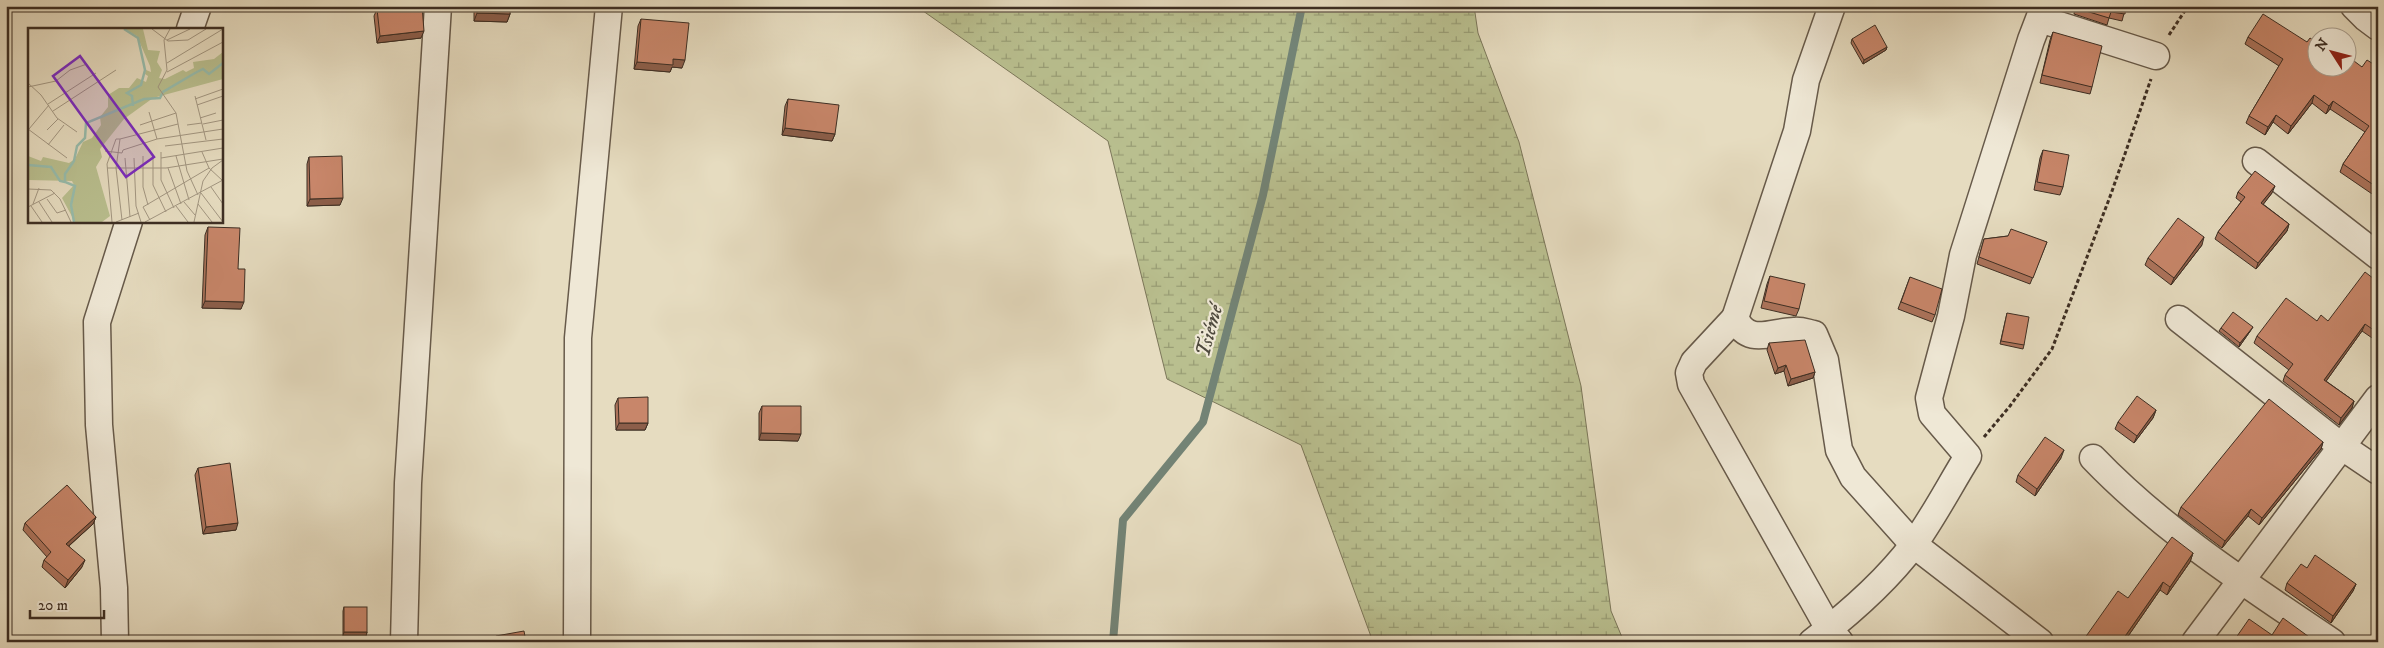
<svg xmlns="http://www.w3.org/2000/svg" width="2384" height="648" font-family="'IM FELL DW Pica',serif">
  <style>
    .wetland { fill: url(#wetland-marsh); stroke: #7b7659 }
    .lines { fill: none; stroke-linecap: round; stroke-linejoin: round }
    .stream { stroke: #738375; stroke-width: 8 }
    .street-casing { stroke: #675a4a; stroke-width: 29 }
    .path { stroke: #3d2e23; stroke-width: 3; stroke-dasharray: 4 2.5; stroke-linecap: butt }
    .street { stroke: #efe8d6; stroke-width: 26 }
    .wall { fill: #ac735b; stroke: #3d2e23 }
    .shaded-wall { fill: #8c5e4a; stroke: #3d2e23 }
    .building { fill: #c8866a; stroke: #3d2e23 }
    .labels { text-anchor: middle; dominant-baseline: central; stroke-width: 4.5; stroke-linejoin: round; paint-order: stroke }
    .water-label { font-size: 20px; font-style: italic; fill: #4f4a3e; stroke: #efe8d6 }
    .inset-river { fill: none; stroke: #97bcac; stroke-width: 2.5 }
    .inset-road { fill: none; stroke: #a29681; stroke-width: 1 }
    .view { fill: #7b2cbf; fill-opacity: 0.15; stroke: #7b2cbf; stroke-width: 2.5 }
    .inset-edge { fill: none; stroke: #3d2e23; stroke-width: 2.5 }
  </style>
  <defs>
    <pattern id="wetland-marsh" width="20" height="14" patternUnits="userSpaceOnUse" patternTransform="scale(1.25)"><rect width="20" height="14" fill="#b9bf8f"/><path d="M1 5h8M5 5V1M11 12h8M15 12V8" fill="none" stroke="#989c74"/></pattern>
  </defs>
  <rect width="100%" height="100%" fill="#e6dcc0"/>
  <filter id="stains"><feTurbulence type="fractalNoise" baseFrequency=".004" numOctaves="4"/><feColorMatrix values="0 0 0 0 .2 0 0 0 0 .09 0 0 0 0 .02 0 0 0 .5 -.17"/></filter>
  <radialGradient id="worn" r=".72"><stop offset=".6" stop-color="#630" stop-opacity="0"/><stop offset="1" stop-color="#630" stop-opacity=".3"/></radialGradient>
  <polygon class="wetland" points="916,6 1474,6 1478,33 1519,142 1581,386 1611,611 1624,642 1373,642 1301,445 1167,379 1108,141"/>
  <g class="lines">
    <polyline class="stream" points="1113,642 1123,520 1203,422 1263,195 1302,6"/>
    <defs>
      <g id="street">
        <path d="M1832,6L1806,80L1797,131L1735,318C1748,347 1772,331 1794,331C1801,330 1808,333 1814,334L1825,360L1839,450L1853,477L1913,544L2040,642"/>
        <polyline points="2354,6 2366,18 2378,27"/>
        <polyline points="2040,19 2156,56"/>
        <polyline points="190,29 198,6"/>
        <polyline points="2256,161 2378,256"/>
        <polyline points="1735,318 1694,362 1689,373 1691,384 1829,629 1840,642"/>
        <polyline points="2179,319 2341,446 2378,471"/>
        <path d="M2093,458C2162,530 2249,586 2332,642"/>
        <polyline points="115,642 114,588 99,425 97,322 129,221"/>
        <polyline points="404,642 408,483 438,6"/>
        <polyline points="577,642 578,338 609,6"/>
        <path d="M1812,642C1846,616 1888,579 1914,544C1934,516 1950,485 1968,456L1932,414L1929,398L1951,316L1963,255L2031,40L2044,6"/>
        <polyline points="2195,642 2378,398"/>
      </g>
    </defs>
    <use href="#street" class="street-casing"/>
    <g class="path">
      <polyline points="2169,35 2188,6"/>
      <polyline points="1984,437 2010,406 2052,349 2111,194 2151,79"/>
    </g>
    <use href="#street" class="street"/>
  </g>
  <g class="wall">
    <polygon points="474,6 510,6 510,14 507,22 474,21"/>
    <polygon points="2075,6 2126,6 2122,21 2109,18 2107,25 2074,14"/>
    <polygon points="377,9 421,38 377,43 374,16"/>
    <polygon points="641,19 682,68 672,67 670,72 634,69 638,26"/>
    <polygon points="2053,32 2092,87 2090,94 2040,83 2050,40"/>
    <polygon points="2248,37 2316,68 2378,67 2378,198 2340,172 2343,164 2365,132 2330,109 2326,114 2312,103 2288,134 2273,122 2265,135 2246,123 2249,116 2279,66 2245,44"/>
    <polygon points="1852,39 1887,47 1886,50 1863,64 1851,43"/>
    <polygon points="788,99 835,134 832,141 782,135 785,106"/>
    <polygon points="2043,150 2063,187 2060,195 2034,190 2040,158"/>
    <polygon points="309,157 340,205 307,206 307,164"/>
    <polygon points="2238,192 2272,193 2263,204 2289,224 2287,231 2256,269 2215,239 2218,232 2241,202 2236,198"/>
    <polygon points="208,227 238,269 241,309 202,308 205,235"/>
    <polygon points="2008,236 2047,242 2030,284 1977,264 1984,239"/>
    <polygon points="2202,245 2171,285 2145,265 2148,258"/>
    <polygon points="1770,276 1799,309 1796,316 1761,308 1767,284"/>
    <polygon points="1910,277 1935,315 1932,322 1898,309"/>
    <polygon points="2378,282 2378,342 2362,331 2326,381 2354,401 2352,408 2339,425 2283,381 2285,375 2289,370 2254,343 2257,336 2317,321 2328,321"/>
    <polygon points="2007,313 2024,345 2023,349 2000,344"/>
    <polygon points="2221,328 2251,330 2239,347 2219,331"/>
    <polygon points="1769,343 1815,372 1813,378 1788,386 1784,371 1775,374 1767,350"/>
    <polygon points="618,398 648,423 645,430 616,430 615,405"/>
    <polygon points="762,406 798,441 759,440 759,413"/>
    <polygon points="2156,410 2153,418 2134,443 2115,429 2118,422"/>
    <polygon points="2323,442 2321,449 2259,525 2248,516 2222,548 2178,515 2181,507"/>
    <polygon points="2061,458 2035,496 2016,482 2018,475"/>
    <polygon points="198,468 236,530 203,534 195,475"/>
    <polygon points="96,517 93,524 69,546 82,567 65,588 42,567 44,560 47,557 23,530 25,523"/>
    <polygon points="2193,553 2190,562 2167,595 2160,590 2124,642 2082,642 2128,598"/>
    <polygon points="2307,568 2356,584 2353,591 2331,623 2285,590 2287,583"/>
    <polygon points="344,607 367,632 366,636 343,636 343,611"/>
  </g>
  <g class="shaded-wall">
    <polygon points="477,13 510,14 507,22 474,21"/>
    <polygon points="424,31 421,38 377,43 380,36"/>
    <polygon points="1887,47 1886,50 1863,64 1864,60"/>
    <polygon points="673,59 685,60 682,68 672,67 670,72 634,69 637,62"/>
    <polygon points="2314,95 2312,103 2288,134 2291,126"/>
    <polygon points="2333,101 2330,109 2326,114 2329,106"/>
    <polygon points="2276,115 2273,122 2265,135 2268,127"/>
    <polygon points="785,128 835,134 832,141 782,135"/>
    <polygon points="2275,186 2272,193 2259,210 2261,203"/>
    <polygon points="343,198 340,205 307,206 310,199"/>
    <polygon points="2289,224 2287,231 2256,269 2258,263"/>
    <polygon points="2204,237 2202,245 2171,285 2174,278"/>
    <polygon points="205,301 244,302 241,309 202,308"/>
    <polygon points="2365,324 2362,331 2322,387 2324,380"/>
    <polygon points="2253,327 2251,330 2239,347 2240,343"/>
    <polygon points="1786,365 1784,371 1775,374 1778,368"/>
    <polygon points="1815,372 1813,378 1788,386 1791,379"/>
    <polygon points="2354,401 2352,408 2339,425 2341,418"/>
    <polygon points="2156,410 2153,418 2134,443 2137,436"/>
    <polygon points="619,423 648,423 645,430 616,430"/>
    <polygon points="761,433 801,434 798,441 759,440"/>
    <polygon points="2323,442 2321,449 2259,525 2262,518"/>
    <polygon points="2064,450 2061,458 2035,496 2037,489"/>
    <polygon points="2251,509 2248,516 2222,548 2225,541"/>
    <polygon points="96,517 93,524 63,551 66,544"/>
    <polygon points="238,523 236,530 203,534 206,527"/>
    <polygon points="2193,553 2190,562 2167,595 2170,587"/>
    <polygon points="85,560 82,567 65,588 68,580"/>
    <polygon points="2163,582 2160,590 2124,642 2121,642"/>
    <polygon points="2356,584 2353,591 2331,623 2333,616"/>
    <polygon points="344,632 367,632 366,636 343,636"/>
  </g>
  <g class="building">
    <polygon points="402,6 422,6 424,31 380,36 377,9"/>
    <polygon points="477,6 510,6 510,14 477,13"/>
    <polygon points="2077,6 2126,6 2125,14 2111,12 2109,18 2076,8"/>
    <polygon points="2263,14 2307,42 2310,38 2316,42 2316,68 2346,68 2346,55 2362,67 2367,60 2378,67 2378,188 2343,164 2369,126 2333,101 2329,106 2314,95 2291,126 2276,115 2268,127 2249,116 2283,59 2248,37"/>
    <polygon points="641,19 689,23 685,60 673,59 673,65 637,62"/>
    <polygon points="1875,25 1887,47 1864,60 1852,39"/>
    <polygon points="2053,32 2102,46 2092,87 2042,75"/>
    <polygon points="788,99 839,105 835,134 785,128"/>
    <polygon points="2043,150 2069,155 2063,187 2037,182"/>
    <polygon points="342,156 343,198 310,199 309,157"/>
    <polygon points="2255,171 2275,186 2261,203 2289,224 2258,263 2218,232 2245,197 2238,192"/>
    <polygon points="2178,218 2204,237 2174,278 2148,258"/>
    <polygon points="208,227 240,228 238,269 245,269 244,302 205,301"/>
    <polygon points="2011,229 2047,242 2033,278 1979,257 1984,239 2008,236"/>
    <polygon points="2365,272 2378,282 2378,333 2365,324 2324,380 2354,401 2341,418 2285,375 2293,364 2257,336 2286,298 2317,321 2321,315 2328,321"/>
    <polygon points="1770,276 1805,284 1799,309 1764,301"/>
    <polygon points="1910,277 1942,289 1935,315 1901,302"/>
    <polygon points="2233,312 2253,327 2240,343 2221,328"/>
    <polygon points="2007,313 2029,317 2024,345 2001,341"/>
    <polygon points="1805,340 1815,372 1791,379 1786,365 1778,368 1769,343"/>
    <polygon points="2137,396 2156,410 2137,436 2118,422"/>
    <polygon points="648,397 648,423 619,423 618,398"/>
    <polygon points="2269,399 2323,442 2262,518 2251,509 2225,541 2181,507"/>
    <polygon points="762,406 801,406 801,434 761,433"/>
    <polygon points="2045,437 2064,450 2037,489 2018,475"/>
    <polygon points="230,463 238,523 206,527 198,468"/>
    <polygon points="67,485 96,517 66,544 85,560 68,580 44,560 51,552 25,523"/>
    <polygon points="2172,537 2193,553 2170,587 2163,582 2121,642 2082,642 2118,591 2128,598"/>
    <polygon points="2315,555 2356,584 2333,616 2287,583 2301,564 2307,568"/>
    <rect x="344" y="607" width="23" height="25"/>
    <polygon points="2283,618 2316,642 2233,642 2249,619 2272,635"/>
    <polygon points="524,631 526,642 497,642 496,636"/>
  </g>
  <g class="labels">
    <g class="water-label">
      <text transform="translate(1210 331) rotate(-75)">Tsiémé</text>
    </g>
  </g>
  <g transform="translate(28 28)">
    <rect width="195" height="195" fill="#e6dcc0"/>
    <path d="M97,1H115L120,22L132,23L129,34L134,42L131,50L137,51L155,42L158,44L166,40L165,34L186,31L195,24V51L125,70L96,91L72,121L74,129L68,139L82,188L74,194H47L34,170L46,157L44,153L0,152V128L13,133L15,129L41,135L47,131L55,114L64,110L73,97L72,89L80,79V67L91,60H101L109,50L118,54L120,48L117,46L118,42L123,44L122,38L109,8Z" fill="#b9bf8f"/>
    <path class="inset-river" d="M96,1L110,10L117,42L113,57L99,65L104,68L105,78M0,137L23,139L32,153L37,154M46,194L43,177L47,158L37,154V146L46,133L49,118L57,110L58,95L116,71L132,70L135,64L167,45L175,41L181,46L195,35"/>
    <path class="inset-road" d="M124,1L140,13L160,12L178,1M142,1L136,12L139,42L130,59L148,85L159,143L170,167M139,12L162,1M139,35L195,1M139,44L195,14M0,55L13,67L29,90L49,104M0,59L28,53L42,42L59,36M167,68L178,112M167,71L195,61M20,76L68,45M169,77L195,68M25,83L88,42M121,84L129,111M172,90L188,85M175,96L195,92M112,97L148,85M159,97L174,95M0,101L39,130M1,101L21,77M19,102L30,91M20,117L36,97M137,118L195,111M77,123L94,125L95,122L129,111L195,101M133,124V152L146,180M174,124L181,140L195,153M125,127V157L138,184M115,128V159L120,177M148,128L161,172M97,130L102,189M106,130L108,178L113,194M133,130L195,120M79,140H138L195,131M140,140L153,176M183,159L195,176M0,161L23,162L32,171L43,194M173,165L195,194M19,171L29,185L38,182M11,174L24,194M156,174L167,187M5,176L11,160M170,176L184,194M3,178L14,194M148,178L160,194M0,179L27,165M94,192L88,140L92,111L150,96M122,192L115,179L181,140M84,194L79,136L88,111H92M88,194L111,185M117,194L195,152M166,194L175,153L184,140L195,132"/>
    <path class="view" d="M52,28L126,129L98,149L25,48Z"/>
    <rect width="195" height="195" class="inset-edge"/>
  </g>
  <rect width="2384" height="648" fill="none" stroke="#e6dcc0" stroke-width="25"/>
  <rect x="8" y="8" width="2369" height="633" fill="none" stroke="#3d2e23" stroke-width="2.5"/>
  <rect x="12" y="12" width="2359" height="623" fill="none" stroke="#3d2e23"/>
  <g transform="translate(2332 52) rotate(306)"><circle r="24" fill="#efe8d6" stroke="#a89e8e"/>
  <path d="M0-4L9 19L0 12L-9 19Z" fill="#8f2418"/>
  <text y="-8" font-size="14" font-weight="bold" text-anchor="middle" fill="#3d2e23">N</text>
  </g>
  <path d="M30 610v8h74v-8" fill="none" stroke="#3d2e23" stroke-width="2.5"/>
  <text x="38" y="610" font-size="15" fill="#3d2e23" stroke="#efe8d6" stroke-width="4" paint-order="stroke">20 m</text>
  <rect width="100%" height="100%" filter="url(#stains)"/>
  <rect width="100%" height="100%" fill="url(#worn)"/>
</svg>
